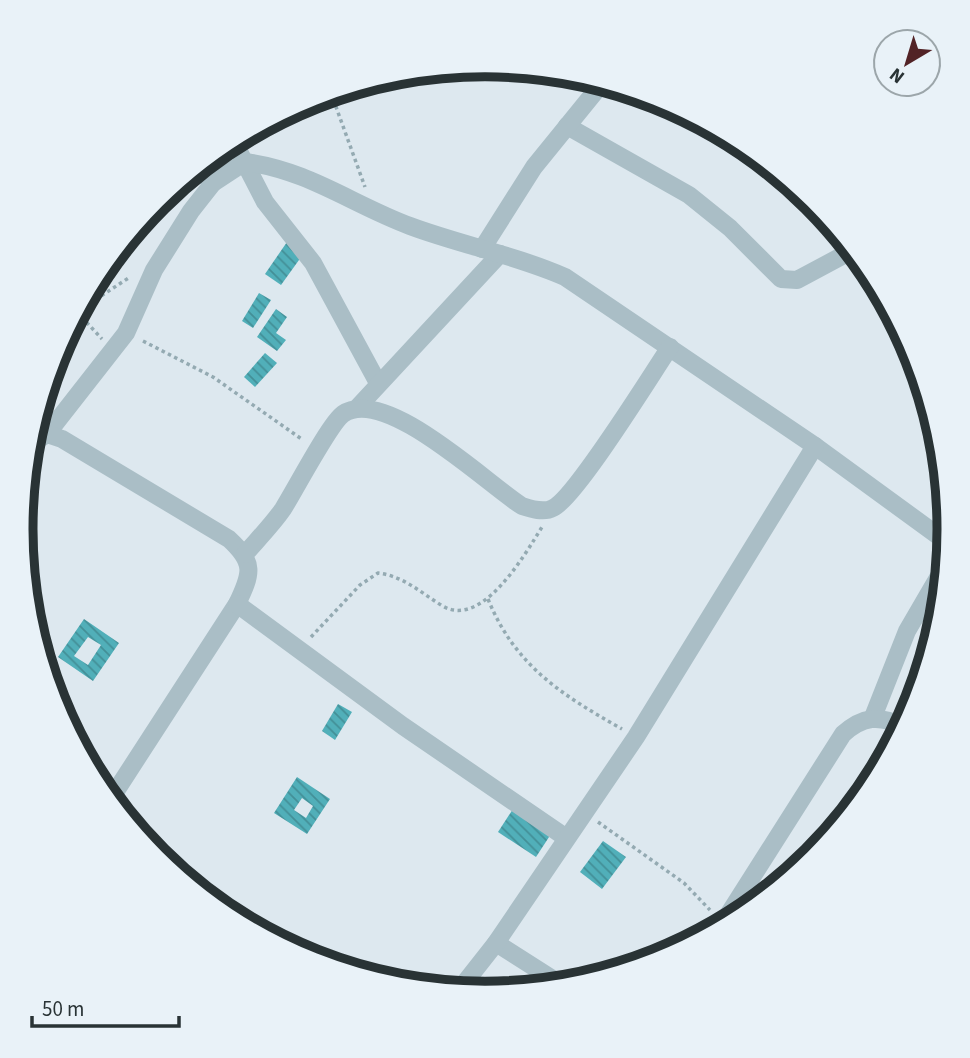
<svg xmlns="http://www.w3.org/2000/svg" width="970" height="1058" font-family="'Source Sans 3',sans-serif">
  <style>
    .building { fill: url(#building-back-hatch); fill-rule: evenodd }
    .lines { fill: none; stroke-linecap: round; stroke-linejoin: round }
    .path { stroke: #94aab2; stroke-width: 3.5; stroke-dasharray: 3.5 3.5; stroke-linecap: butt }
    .minor { stroke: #aabec6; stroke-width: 18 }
    .rim { fill: none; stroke: #293335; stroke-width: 9 }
  </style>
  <defs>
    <pattern id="building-back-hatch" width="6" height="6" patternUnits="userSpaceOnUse" patternTransform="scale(1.75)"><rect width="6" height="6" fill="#51afb9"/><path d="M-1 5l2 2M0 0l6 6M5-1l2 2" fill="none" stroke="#438f97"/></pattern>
  </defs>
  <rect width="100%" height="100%" fill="#dde8ef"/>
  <g class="building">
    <polygon points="169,191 157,209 153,206 157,201"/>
    <polygon points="287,242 304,253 281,285 265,274"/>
    <polygon points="259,293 271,300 253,328 242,321"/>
    <polygon points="276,309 287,317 276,333 286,340 277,351 257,337"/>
    <polygon points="265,353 277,363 255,387 244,377"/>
    <polygon points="22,516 37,526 23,546 21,529"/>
    <path d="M84,619L119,643L93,681L58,657ZM88,637L101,645L88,665L74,656Z"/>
    <polygon points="338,704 352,712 335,740 322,731"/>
    <path d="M297,777L330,799L307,834L274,813ZM302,798L313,806L306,818L294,810Z"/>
    <polygon points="513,809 551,834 536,857 498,832"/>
    <polygon points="603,841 626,857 602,889 580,872"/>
  </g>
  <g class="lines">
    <g class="path">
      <polyline points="556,72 575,90"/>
      <polyline points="331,93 365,187"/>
      <polyline points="78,311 130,277"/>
      <polyline points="77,312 102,339"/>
      <polyline points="143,341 213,377 303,440"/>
      <path d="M488,599C515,666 562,695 622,729"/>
      <path d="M311,637L360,585L378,573C403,576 420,592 441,605C481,631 524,556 542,527"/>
      <polyline points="598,822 684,883 710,910"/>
    </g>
    <g class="minor">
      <polyline points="567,126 689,195 730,228 781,279 797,280 853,250"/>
      <polyline points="233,140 265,202 313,263 378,383"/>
      <polyline points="197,168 213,183"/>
      <polyline points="482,249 534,167 603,82"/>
      <polyline points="357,408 500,254"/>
      <path d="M47,434L126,333L154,270L191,211L213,183L245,162C308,170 353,205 410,226C461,245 515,255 565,277L815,446L948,543"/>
      <path d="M29,445L47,434L62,439L229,539C255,563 252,573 237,604L110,800"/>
      <path d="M245,554C258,539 272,525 283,509C295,490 330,423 343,414C385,385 487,484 522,506C531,509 544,513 553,508C576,497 651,375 670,347"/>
      <polyline points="237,604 403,726 565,837"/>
      <polyline points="873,717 907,631 946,564"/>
      <path d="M721,926L843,734C863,716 879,715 903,726"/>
      <polyline points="496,943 562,985"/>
      <polyline points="459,990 496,943 636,737 815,446"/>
    </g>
  </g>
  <path d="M0 0H970V1058H0ZM33 529a452 452 0 1 1 904 0a452 452 0 1 1-904 0Z" fill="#e9f2f8" fill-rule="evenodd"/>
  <path class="rim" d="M33 529a452 452 0 1 1 904 0a452 452 0 1 1-904 0Z"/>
  <g transform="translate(907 63) rotate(218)"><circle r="33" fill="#e9f2f8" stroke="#9ca6aa" stroke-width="2"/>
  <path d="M0-5L12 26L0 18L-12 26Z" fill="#522326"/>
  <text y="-10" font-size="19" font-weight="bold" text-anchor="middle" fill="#293335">N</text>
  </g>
  <path d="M32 1016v10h147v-10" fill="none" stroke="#293335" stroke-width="3.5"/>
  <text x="42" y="1016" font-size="21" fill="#293335" stroke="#e9f2f8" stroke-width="5" paint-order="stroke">50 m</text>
</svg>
